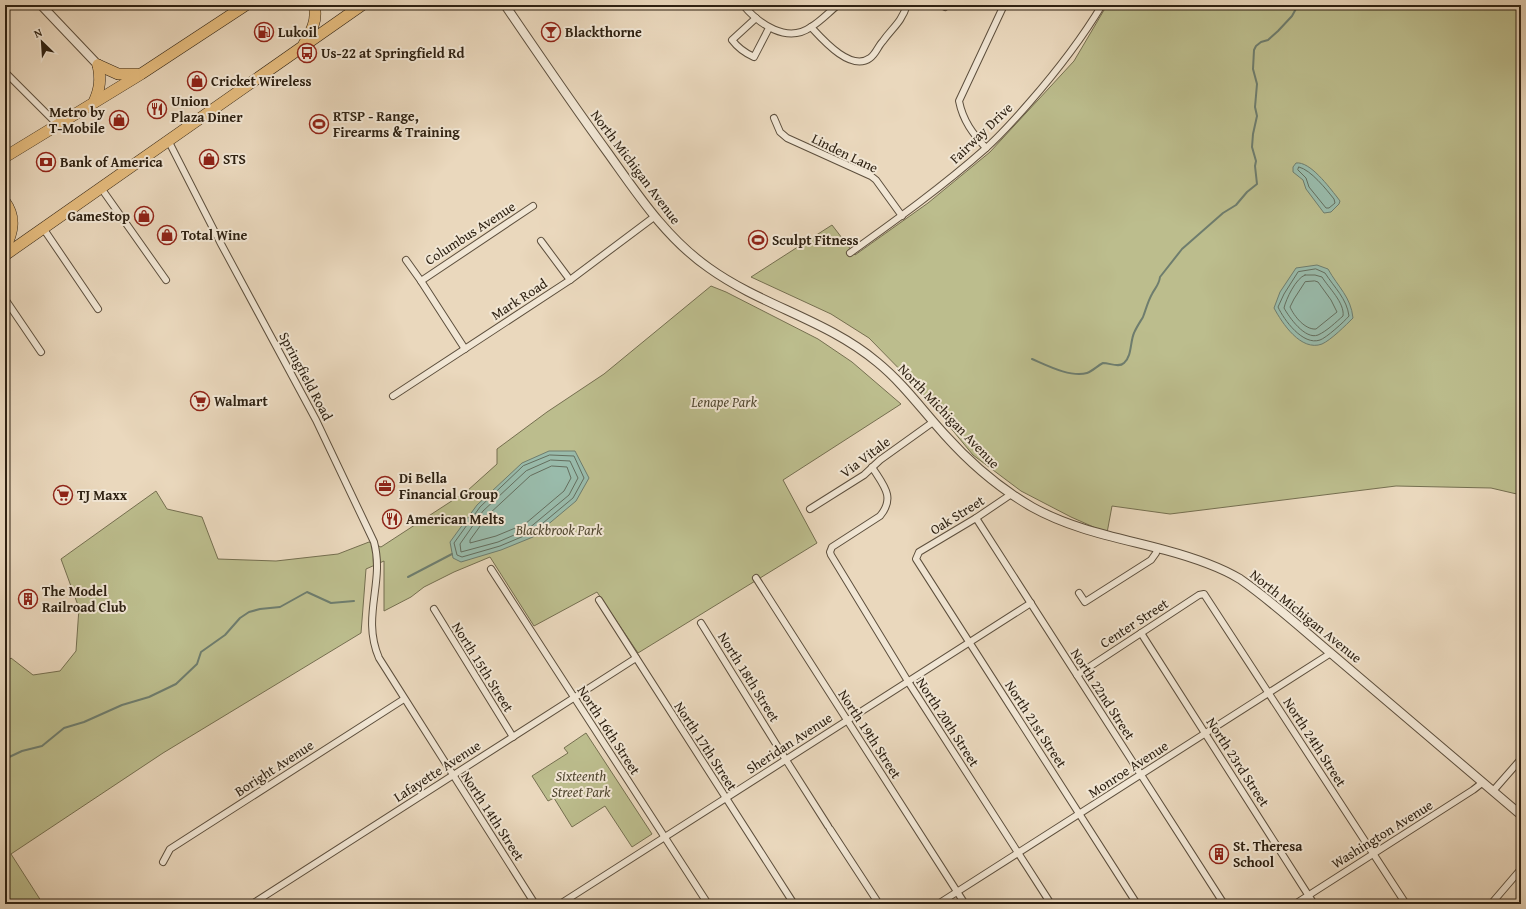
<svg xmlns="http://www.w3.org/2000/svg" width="1526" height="909" font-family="'Gentium Book Plus',serif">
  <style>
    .green { fill: #bcbd8d; stroke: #756f50 }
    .water { fill: #99bbab; stroke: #6e7d6e }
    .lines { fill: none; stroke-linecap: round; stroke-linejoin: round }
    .shore { stroke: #646e5e; stroke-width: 1 }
    .stream { stroke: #6e7d6e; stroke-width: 2 }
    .minor-casing { stroke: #5d4f3d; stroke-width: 8 }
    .tertiary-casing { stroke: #5d4f3d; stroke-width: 10 }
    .trunk-casing { stroke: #2e2112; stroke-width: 12 }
    .minor { stroke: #f1e6d4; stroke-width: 6 }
    .tertiary { stroke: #f1e6d4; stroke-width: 8 }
    .trunk { stroke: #e5bc7e; stroke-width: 11 }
    .labels { text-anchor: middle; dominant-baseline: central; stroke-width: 4; stroke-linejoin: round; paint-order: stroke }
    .poi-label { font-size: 14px; font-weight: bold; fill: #2e2112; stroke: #f1e6d4; text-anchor: start }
    .street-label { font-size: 14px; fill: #2e2112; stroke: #f1e6d4 }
    .park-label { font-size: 14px; font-style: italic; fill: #524831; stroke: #f1e6d4 }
  </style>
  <rect width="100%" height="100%" fill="#ead8bd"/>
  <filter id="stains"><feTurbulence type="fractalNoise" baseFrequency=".005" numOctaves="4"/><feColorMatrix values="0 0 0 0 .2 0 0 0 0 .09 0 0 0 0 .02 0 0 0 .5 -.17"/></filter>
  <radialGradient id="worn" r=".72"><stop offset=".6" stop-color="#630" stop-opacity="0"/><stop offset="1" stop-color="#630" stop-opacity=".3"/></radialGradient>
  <g class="green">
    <polygon points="1107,5 1521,5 1521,495 1491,488 1396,486 1170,514 1112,506 1107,533 1071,517 1021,491 973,455 916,386 869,338 831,314 751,277 832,225 855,255 928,203 990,152 1074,61"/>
    <polygon points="711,286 726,292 818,339 852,362 901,404 783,480 817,543 638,653 597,592 534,626 490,557 454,572 424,587 411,597 384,611 384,561 366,569 361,633 163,753 11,854 43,904 5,904 5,664 11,658 33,675 60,671 76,651 79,608 61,559 156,491 167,509 202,517 218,559 276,561 338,554 369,542 381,547 467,491 497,464 497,449 547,412 604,374"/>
    <polygon points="586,733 652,834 632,847 605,806 572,827 554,798 548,801 532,776 568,753 564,748"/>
  </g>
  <g class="water">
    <path d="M1296,163C1310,161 1329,187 1337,197L1340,201L1339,204L1331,212L1324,213L1306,189L1303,180L1293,172V167Z"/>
    <path d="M1317,265L1328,269C1338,287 1351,297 1353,318C1346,325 1331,340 1322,344C1301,352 1282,323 1274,308L1280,292L1296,268Z"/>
    <polygon points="549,451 575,451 589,478 576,501 533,537 501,550 461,562 453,558 450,542 477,505 522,463"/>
  </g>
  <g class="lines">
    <g class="shore">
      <path d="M1299,167C1311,170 1326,189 1334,199L1335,203L1329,208H1326L1309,187L1306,178L1298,170Z"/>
      <path d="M1316,269L1325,273C1334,287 1347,299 1349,316C1344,322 1326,338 1320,340C1303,346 1284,320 1278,307L1284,294L1298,272Z"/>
      <path d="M1305,275H1315L1322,277C1328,287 1345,303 1343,316C1336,322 1327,331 1318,335C1305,340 1289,317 1284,308C1286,299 1296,278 1305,275Z"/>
      <path d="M1315,281L1318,282L1331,300L1337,312L1316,329C1305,330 1294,316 1290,307L1294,299L1305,282Z"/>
      <polygon points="550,455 574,456 584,478 573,498 531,533 500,546 462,557 457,555 454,543 480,507 523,466"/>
      <polygon points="551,460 570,461 578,478 569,495 528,529 498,542 461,552 460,544 483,511 526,471"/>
      <polygon points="552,466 567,467 571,478 564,491 525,524 496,536 470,543 470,540 488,515 530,476"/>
    </g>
    <g class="stream">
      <path d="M1032,359C1046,365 1071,378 1087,373C1093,371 1097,366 1103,363C1110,363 1119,368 1124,363C1132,356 1130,342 1134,333C1136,328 1140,322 1143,317C1146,309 1148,301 1152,294C1155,288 1159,285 1160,277L1182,249L1223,213L1236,205L1247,192L1257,184L1255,166L1256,161L1252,147L1253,134L1257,116L1255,107L1257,84L1253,69L1254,50L1256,46L1261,42L1268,40L1278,31L1292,16L1298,5"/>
      <polyline points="408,577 452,554"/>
      <polyline points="5,759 22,751 42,746 64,728 84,722 122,705 149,697 176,684 197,664 201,652 225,635 240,618 249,612 260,609 280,607 307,592 331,603 354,601"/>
    </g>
    <defs>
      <g id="minor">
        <path d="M743,5C759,24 787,44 811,27C821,21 829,12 838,5"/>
        <polyline points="941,5 945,7"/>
        <path d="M756,18L732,40C738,48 745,53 754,57L769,28"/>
        <path d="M811,27C823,40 851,72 870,58C876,54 878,46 883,41C893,27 901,23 907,5"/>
        <polyline points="5,72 58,125"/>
        <polyline points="774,118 780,132 787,138 871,176 876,180 902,216"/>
        <path d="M168,140L220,242L316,420L374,542C385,583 361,616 379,658L535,904"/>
        <path d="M986,148C973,134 963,121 959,101L1004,5"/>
        <polyline points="101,188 166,280"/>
        <polyline points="43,228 98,309"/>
        <polyline points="541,241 570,280"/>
        <path d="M850,253C896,220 942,187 985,149C1001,135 1015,119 1029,103C1056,72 1081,40 1102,5"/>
        <polyline points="406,260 421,281 465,349"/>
        <polyline points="421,281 533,206"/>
        <polyline points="5,299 41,352"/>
        <polyline points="393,396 570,280 654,217"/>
        <path d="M872,467C883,485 896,497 880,516L832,547L830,552L831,555L909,683L1051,904"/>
        <polyline points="1010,495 976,518 919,552 916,559 1137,904"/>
        <polyline points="810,509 864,475 880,460 933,422"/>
        <polyline points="976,518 1224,904"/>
        <polyline points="491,569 708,904"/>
        <polyline points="756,578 965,904"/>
        <polyline points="1079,593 1085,602 1151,560 1156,553 1157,548"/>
        <polyline points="599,600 794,904"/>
        <polyline points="434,609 513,737"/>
        <polyline points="701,623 786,760 828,826"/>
        <polyline points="1141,633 1314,904"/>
        <polyline points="1077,675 1199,595 1204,594 1406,904"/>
        <polyline points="1493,791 1521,759"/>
        <polyline points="830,829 879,904"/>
        <polyline points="163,862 170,849 404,699"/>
        <polyline points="252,904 636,658"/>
        <polyline points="560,904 1031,603"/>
        <polyline points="938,904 1331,653"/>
        <polyline points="1295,904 1473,790 1482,783"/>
        <polyline points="1491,904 1521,869"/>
      </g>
      <g id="tertiary">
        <polyline points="41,5 98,65"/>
        <path d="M505,5C539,55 573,105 608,153C638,195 666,238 709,268C762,306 827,320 877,362C903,383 923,411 945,435C971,464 999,488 1032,507C1073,530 1120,538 1165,550C1191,557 1217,565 1240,579C1273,602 1302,629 1333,655C1396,708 1458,762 1521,815"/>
      </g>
      <g id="trunk">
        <path d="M304,44C311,32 318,20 314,5"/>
        <polyline points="98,65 118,74 138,74"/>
        <path d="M94,102C100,89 101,79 98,65"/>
        <polyline points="5,157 141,74 246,5"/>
        <path d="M5,202C16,217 13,232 5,248"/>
        <polyline points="5,255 362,5"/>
      </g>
    </defs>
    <use href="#minor" class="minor-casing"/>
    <use href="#tertiary" class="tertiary-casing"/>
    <use href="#trunk" class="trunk-casing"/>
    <use href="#minor" class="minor"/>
    <use href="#tertiary" class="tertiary"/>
    <use href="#trunk" class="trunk"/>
  </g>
  <defs>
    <symbol id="fuel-ring" viewBox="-11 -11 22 22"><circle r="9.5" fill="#f1e6d4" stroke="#8f2418" stroke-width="1.5"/><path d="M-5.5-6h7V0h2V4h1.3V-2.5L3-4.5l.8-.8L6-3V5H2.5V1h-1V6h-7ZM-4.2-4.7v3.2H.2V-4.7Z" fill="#8f2418"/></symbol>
    <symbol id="bar-ring" viewBox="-11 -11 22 22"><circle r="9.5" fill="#f1e6d4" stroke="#8f2418" stroke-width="1.5"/><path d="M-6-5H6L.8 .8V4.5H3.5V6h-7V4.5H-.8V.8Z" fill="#8f2418"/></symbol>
    <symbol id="bus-ring" viewBox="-11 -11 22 22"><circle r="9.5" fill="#f1e6d4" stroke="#8f2418" stroke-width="1.5"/><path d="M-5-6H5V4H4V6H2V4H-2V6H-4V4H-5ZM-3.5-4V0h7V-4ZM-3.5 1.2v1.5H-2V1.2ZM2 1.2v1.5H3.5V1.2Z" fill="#8f2418"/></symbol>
    <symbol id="shop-ring" viewBox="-11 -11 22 22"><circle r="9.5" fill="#f1e6d4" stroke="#8f2418" stroke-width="1.5"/><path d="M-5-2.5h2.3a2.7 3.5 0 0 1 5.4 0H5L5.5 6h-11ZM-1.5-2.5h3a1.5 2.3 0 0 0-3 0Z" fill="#8f2418"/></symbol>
    <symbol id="restaurant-ring" viewBox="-11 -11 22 22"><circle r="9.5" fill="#f1e6d4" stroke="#8f2418" stroke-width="1.5"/><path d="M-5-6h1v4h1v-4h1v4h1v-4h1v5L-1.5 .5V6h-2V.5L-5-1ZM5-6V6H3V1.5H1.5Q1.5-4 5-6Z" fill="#8f2418"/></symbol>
    <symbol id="stadium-ring" viewBox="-11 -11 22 22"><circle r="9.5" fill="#f1e6d4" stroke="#8f2418" stroke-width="1.5"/><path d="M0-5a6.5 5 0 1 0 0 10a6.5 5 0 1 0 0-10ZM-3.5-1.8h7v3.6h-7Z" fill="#8f2418"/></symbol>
    <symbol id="bank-ring" viewBox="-11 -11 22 22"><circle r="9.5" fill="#f1e6d4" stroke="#8f2418" stroke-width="1.5"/><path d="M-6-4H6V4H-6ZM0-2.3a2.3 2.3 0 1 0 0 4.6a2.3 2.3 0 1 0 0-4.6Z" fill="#8f2418"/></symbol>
    <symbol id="supermarket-ring" viewBox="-11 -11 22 22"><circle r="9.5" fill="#f1e6d4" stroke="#8f2418" stroke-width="1.5"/><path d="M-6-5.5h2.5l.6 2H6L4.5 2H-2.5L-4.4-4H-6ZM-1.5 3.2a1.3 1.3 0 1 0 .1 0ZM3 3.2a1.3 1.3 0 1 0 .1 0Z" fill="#8f2418"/></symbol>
    <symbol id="office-ring" viewBox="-11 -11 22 22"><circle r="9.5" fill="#f1e6d4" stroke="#8f2418" stroke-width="1.5"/><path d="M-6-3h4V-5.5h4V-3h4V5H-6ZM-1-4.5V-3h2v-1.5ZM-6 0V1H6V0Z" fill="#8f2418"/></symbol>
    <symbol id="building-ring" viewBox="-11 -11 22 22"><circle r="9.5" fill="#f1e6d4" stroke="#8f2418" stroke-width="1.5"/><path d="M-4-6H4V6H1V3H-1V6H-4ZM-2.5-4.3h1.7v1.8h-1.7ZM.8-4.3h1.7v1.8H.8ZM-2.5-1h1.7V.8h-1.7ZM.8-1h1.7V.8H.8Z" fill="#8f2418"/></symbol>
  </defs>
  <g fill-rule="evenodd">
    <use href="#fuel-ring" x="253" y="21" width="22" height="22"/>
    <use href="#bar-ring" x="540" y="21" width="22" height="22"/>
    <use href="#bus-ring" x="296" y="42" width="22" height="22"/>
    <use href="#shop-ring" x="186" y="70" width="22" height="22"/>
    <use href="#restaurant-ring" x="146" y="98" width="22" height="22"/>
    <use href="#shop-ring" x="108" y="109" width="22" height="22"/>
    <use href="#stadium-ring" x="308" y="113" width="22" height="22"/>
    <use href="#shop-ring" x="198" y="148" width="22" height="22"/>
    <use href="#bank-ring" x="35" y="151" width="22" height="22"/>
    <use href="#shop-ring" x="133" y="205" width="22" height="22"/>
    <use href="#shop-ring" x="156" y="224" width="22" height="22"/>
    <use href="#stadium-ring" x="747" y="229" width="22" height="22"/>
    <use href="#supermarket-ring" x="189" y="390" width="22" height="22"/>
    <use href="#office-ring" x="374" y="475" width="22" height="22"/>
    <use href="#supermarket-ring" x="52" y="484" width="22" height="22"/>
    <use href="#restaurant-ring" x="381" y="508" width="22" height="22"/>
    <use href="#building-ring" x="17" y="588" width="22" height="22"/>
    <use href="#building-ring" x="1208" y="843" width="22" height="22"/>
  </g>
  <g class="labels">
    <g class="poi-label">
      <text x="278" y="32">Lukoil</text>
      <text x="565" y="32">Blackthorne</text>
      <text x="321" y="53">Us-22 at Springfield Rd</text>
      <text x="211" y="81">Cricket Wireless</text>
      <text x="171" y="101">Union<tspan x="171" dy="16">Plaza Diner</tspan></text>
      <text x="105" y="112" text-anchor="end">Metro by<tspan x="105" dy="16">T-Mobile</tspan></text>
      <text x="333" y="116">RTSP - Range,<tspan x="333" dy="16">Firearms &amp; Training</tspan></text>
      <text x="223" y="159">STS</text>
      <text x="60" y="162">Bank of America</text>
      <text x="130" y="216" text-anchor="end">GameStop</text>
      <text x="181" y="235">Total Wine</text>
      <text x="772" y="240">Sculpt Fitness</text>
      <text x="214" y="401">Walmart</text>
      <text x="399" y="478">Di Bella<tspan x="399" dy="16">Financial Group</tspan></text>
      <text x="77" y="495">TJ Maxx</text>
      <text x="406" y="519">American Melts</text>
      <text x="42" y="591">The Model<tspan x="42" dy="16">Railroad Club</tspan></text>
      <text x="1233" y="846">St. Theresa<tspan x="1233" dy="16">School</tspan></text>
    </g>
    <g class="street-label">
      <text transform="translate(981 133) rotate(-44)">Fairway Drive</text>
      <text transform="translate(845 153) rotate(26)">Linden Lane</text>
      <text transform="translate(636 167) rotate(53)">North Michigan Avenue</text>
      <text transform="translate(470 233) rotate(-33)">Columbus Avenue</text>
      <text transform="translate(519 299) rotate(-33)">Mark Road</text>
      <text transform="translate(306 376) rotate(62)">Springfield Road</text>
      <text transform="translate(949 416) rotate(46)">North Michigan Avenue</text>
      <text transform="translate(865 457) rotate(-37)">Via Vitale</text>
      <text transform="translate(957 515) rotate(-32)">Oak Street</text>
      <text transform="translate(1306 616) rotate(39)">North Michigan Avenue</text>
      <text transform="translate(1134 623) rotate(-33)">Center Street</text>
      <text transform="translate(483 667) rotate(58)">North 15th Street</text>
      <text transform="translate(749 677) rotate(58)">North 18th Street</text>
      <text transform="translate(1103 694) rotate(57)">North 22nd Street</text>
      <text transform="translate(948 722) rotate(57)">North 20th Street</text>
      <text transform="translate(1036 724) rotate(57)">North 21st Street</text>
      <text transform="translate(609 730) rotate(57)">North 16th Street</text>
      <text transform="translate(870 734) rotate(57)">North 19th Street</text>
      <text transform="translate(1315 742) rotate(57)">North 24th Street</text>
      <text transform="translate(789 743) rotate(-33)">Sheridan Avenue</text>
      <text transform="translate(706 746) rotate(57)">North 17th Street</text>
      <text transform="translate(1238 762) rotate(57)">North 23rd Street</text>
      <text transform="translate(274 768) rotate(-33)">Boright Avenue</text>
      <text transform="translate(1128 769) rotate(-33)">Monroe Avenue</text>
      <text transform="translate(437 771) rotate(-33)">Lafayette Avenue</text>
      <text transform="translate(493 816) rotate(57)">North 14th Street</text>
      <text transform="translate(1382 834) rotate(-32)">Washington Avenue</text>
    </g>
    <g class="park-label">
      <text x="724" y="402">Lenape Park</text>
      <text x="559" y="530">Blackbrook Park</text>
      <text x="581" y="776">Sixteenth<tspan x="581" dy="16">Street Park</tspan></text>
    </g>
  </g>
  <rect width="1526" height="909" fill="none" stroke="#ead8bd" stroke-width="20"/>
  <rect x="6" y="6" width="1514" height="897" fill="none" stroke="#2e2112" stroke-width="2"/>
  <rect x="10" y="10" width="1506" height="889" fill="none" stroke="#2e2112"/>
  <g transform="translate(42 42) rotate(335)" stroke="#f1e6d4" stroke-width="3" paint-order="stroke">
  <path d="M0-3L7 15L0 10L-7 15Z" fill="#2e2112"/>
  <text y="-6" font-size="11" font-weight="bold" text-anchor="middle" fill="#2e2112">N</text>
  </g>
  <rect width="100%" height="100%" filter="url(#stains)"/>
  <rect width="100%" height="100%" fill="url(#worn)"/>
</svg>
